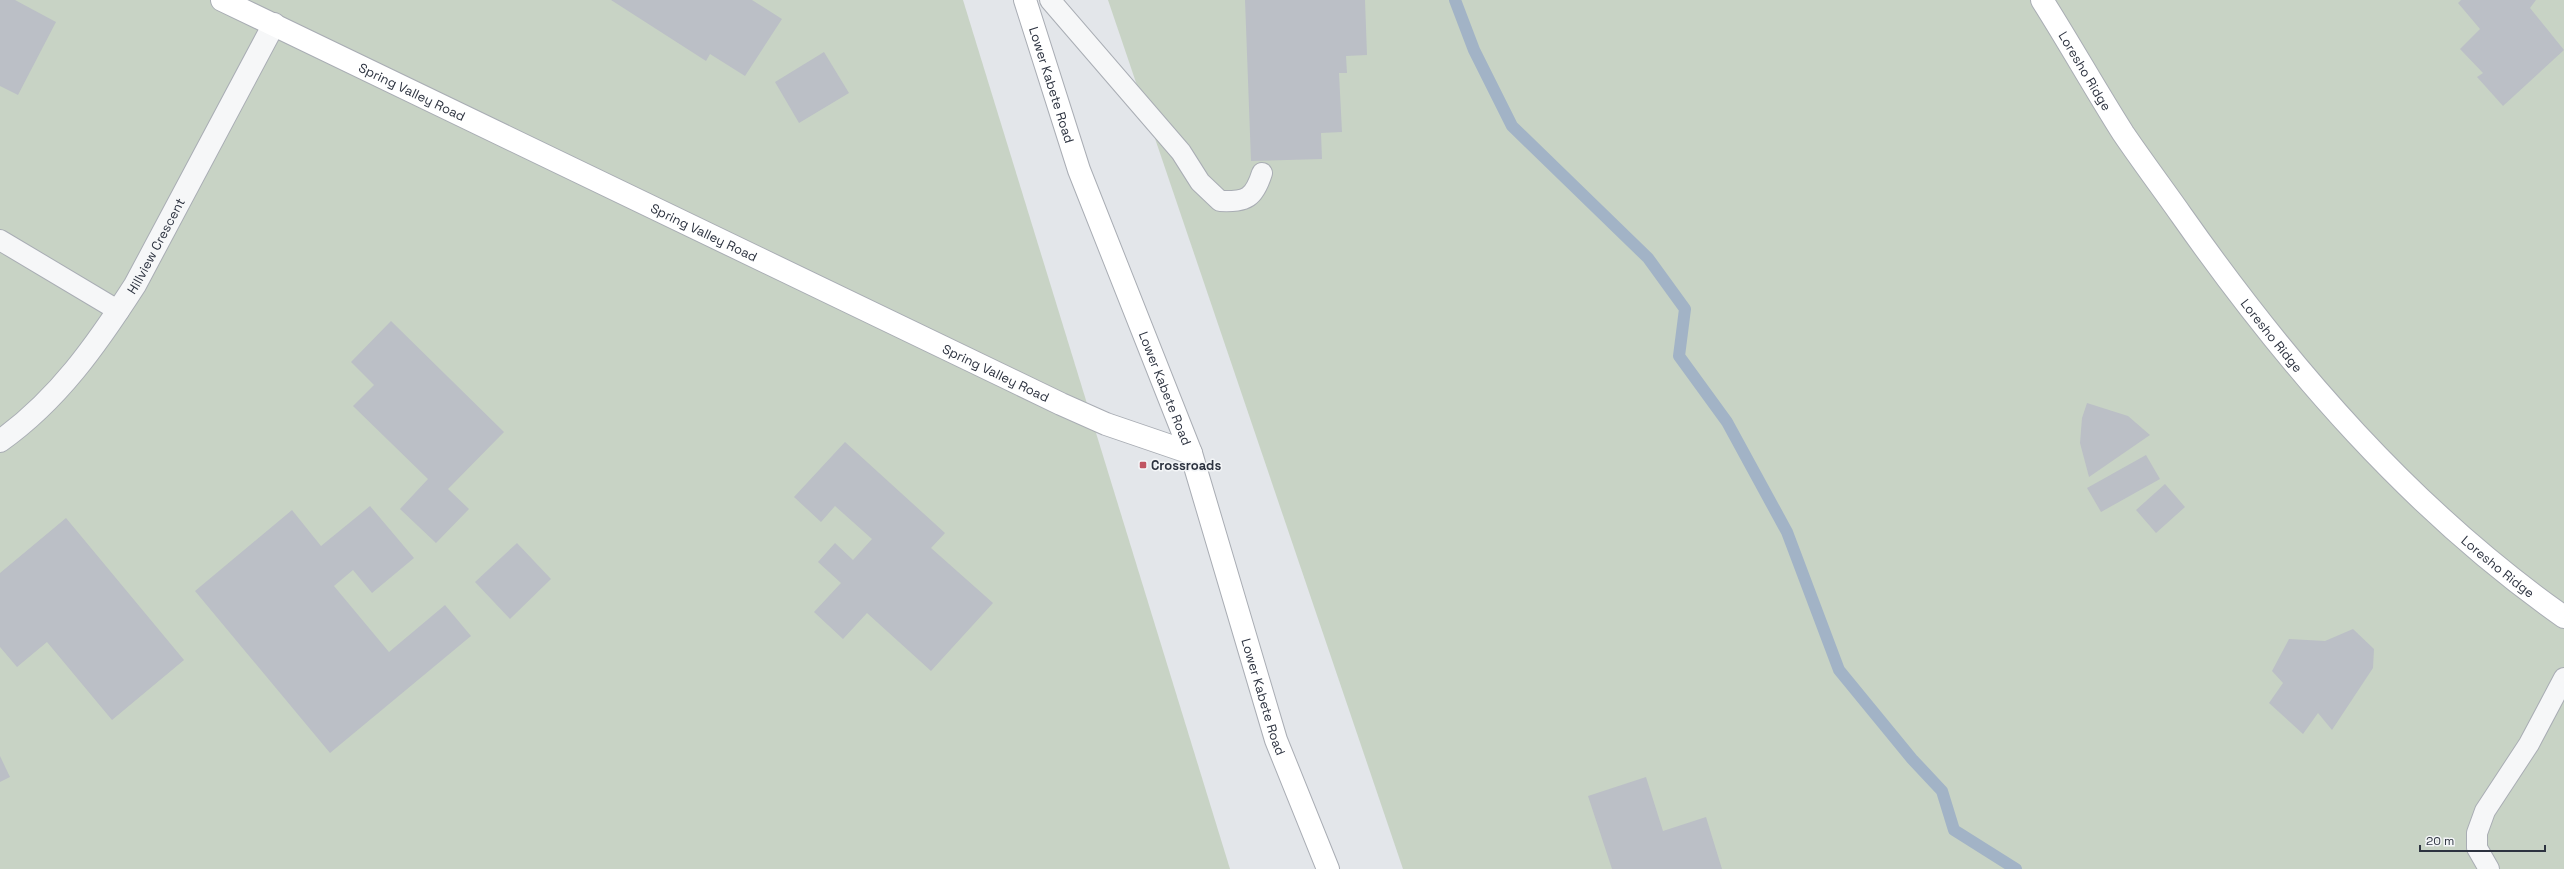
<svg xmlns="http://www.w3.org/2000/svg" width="2564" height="869" font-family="'Space Grotesk',sans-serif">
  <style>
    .green { fill: #c8d3c5 }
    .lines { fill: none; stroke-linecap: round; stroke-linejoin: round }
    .stream { stroke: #a2b3c6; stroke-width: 12 }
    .building { fill: #bbbfc6 }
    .lane-casing { stroke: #a9adb4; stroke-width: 22 }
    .street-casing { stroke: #a9adb4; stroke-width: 24 }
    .secondary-casing { stroke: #a9adb4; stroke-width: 24 }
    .lane { stroke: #f6f7f8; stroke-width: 20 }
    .street { stroke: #f6f7f8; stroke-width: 22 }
    .secondary { stroke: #fff; stroke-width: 22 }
    .poi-dot { fill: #c15663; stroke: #f3f5f7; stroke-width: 1.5 }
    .labels { text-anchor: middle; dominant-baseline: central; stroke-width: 3; stroke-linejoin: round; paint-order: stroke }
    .street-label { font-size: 13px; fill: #2d3340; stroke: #f3f5f7 }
    .poi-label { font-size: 13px; font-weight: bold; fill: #2d3340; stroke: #f3f5f7; text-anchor: start }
  </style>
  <rect width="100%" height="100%" fill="#e3e6ea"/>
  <g class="green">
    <polygon points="0,0 963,0 1230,869 0,869"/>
    <polygon points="1108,0 2564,0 2564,869 1403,869"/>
  </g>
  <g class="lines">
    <polyline class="stream" points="1455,0 1474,50 1512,126 1648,258 1685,309 1679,356 1727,422 1787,532 1839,670 1912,759 1942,791 1954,830 2016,869"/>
  </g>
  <g class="building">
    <polygon points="0,0 15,0 56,22 18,95 0,86"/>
    <polygon points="611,0 752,0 782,19 745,76 710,54 706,61"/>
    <polygon points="1245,0 1365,0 1367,55 1346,56 1347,73 1339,73 1342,132 1321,133 1322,159 1251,161"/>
    <polygon points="2461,0 2536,0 2530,8 2564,50 2503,106 2477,77 2483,73 2460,49 2480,29 2458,3"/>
    <polygon points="824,52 849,93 799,123 775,82"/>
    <polygon points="391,321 504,432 448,489 469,509 436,543 400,509 428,479 353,406 374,385 351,362"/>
    <polygon points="2087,403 2128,416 2150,435 2089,477 2080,443 2082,418"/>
    <polygon points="845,442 945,533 931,548 993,603 931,671 867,613 843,639 814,612 841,583 818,562 835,543 853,560 872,539 835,506 821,522 794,497"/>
    <polygon points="2146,455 2160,479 2101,512 2087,488"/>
    <polygon points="2165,484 2185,507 2156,533 2136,510"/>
    <polygon points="370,506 414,558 372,593 353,570 334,586 389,652 445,605 471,636 330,753 195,591 292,510 321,546"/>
    <polygon points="66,518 184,660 112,720 47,642 17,667 0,647 0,573"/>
    <polygon points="517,543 551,579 510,619 475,582"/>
    <polygon points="2353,629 2374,649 2373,668 2332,730 2318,713 2303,734 2269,703 2283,683 2272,671 2289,639 2325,641"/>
    <polygon points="0,756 10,777 0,782"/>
    <polygon points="1646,777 1663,831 1706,817 1722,869 1612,869 1588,796"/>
  </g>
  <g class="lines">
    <defs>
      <g id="lane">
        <path d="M1050,0L1181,152L1200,182L1220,201C1247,202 1254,198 1262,173"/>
        <polyline points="0,240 119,311"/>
        <polyline points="2489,869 2477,848 2477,833 2485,811 2529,744 2564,678"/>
      </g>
      <g id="street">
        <path id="s1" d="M0,441C58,400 97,344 135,285L274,24"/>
      </g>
      <g id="secondary">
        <path id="s2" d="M222,0L1061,404L1106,424L1191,453"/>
        <path id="s3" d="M1025,0L1079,170L1191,453L1276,740L1328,869"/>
        <path id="s4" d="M2042,0C2070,44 2095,89 2123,133C2142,161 2163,189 2182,216C2289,368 2412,510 2564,617"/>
      </g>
    </defs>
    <use href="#lane" class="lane-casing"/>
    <use href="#street" class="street-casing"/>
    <use href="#secondary" class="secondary-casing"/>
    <use href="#lane" class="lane"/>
    <use href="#street" class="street"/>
    <use href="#secondary" class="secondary"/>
  </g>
  <rect class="poi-dot" x="1139" y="461" width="8" height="8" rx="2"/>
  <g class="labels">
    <g class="street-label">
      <text stroke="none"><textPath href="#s4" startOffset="83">Loresho Ridge</textPath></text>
      <text stroke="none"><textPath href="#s3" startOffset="89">Lower Kabete Road</textPath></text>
      <text stroke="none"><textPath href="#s2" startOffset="211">Spring Valley Road</textPath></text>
      <text stroke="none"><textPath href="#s2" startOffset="535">Spring Valley Road</textPath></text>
      <text stroke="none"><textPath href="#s1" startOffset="252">Hillview Crescent</textPath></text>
      <text stroke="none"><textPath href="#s4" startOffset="407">Loresho Ridge</textPath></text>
      <text stroke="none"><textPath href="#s2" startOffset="859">Spring Valley Road</textPath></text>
      <text stroke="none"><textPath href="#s3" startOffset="413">Lower Kabete Road</textPath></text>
      <text stroke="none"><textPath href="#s4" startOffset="731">Loresho Ridge</textPath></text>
      <text stroke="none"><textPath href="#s3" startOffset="737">Lower Kabete Road</textPath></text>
    </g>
    <g class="poi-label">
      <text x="1151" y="465">Crossroads</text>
    </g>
  </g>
  <path d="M2420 845v6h125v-6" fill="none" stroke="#2d3340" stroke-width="2"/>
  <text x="2426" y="845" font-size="12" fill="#2d3340" stroke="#f3f5f7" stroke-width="3" paint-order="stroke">20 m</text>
</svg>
